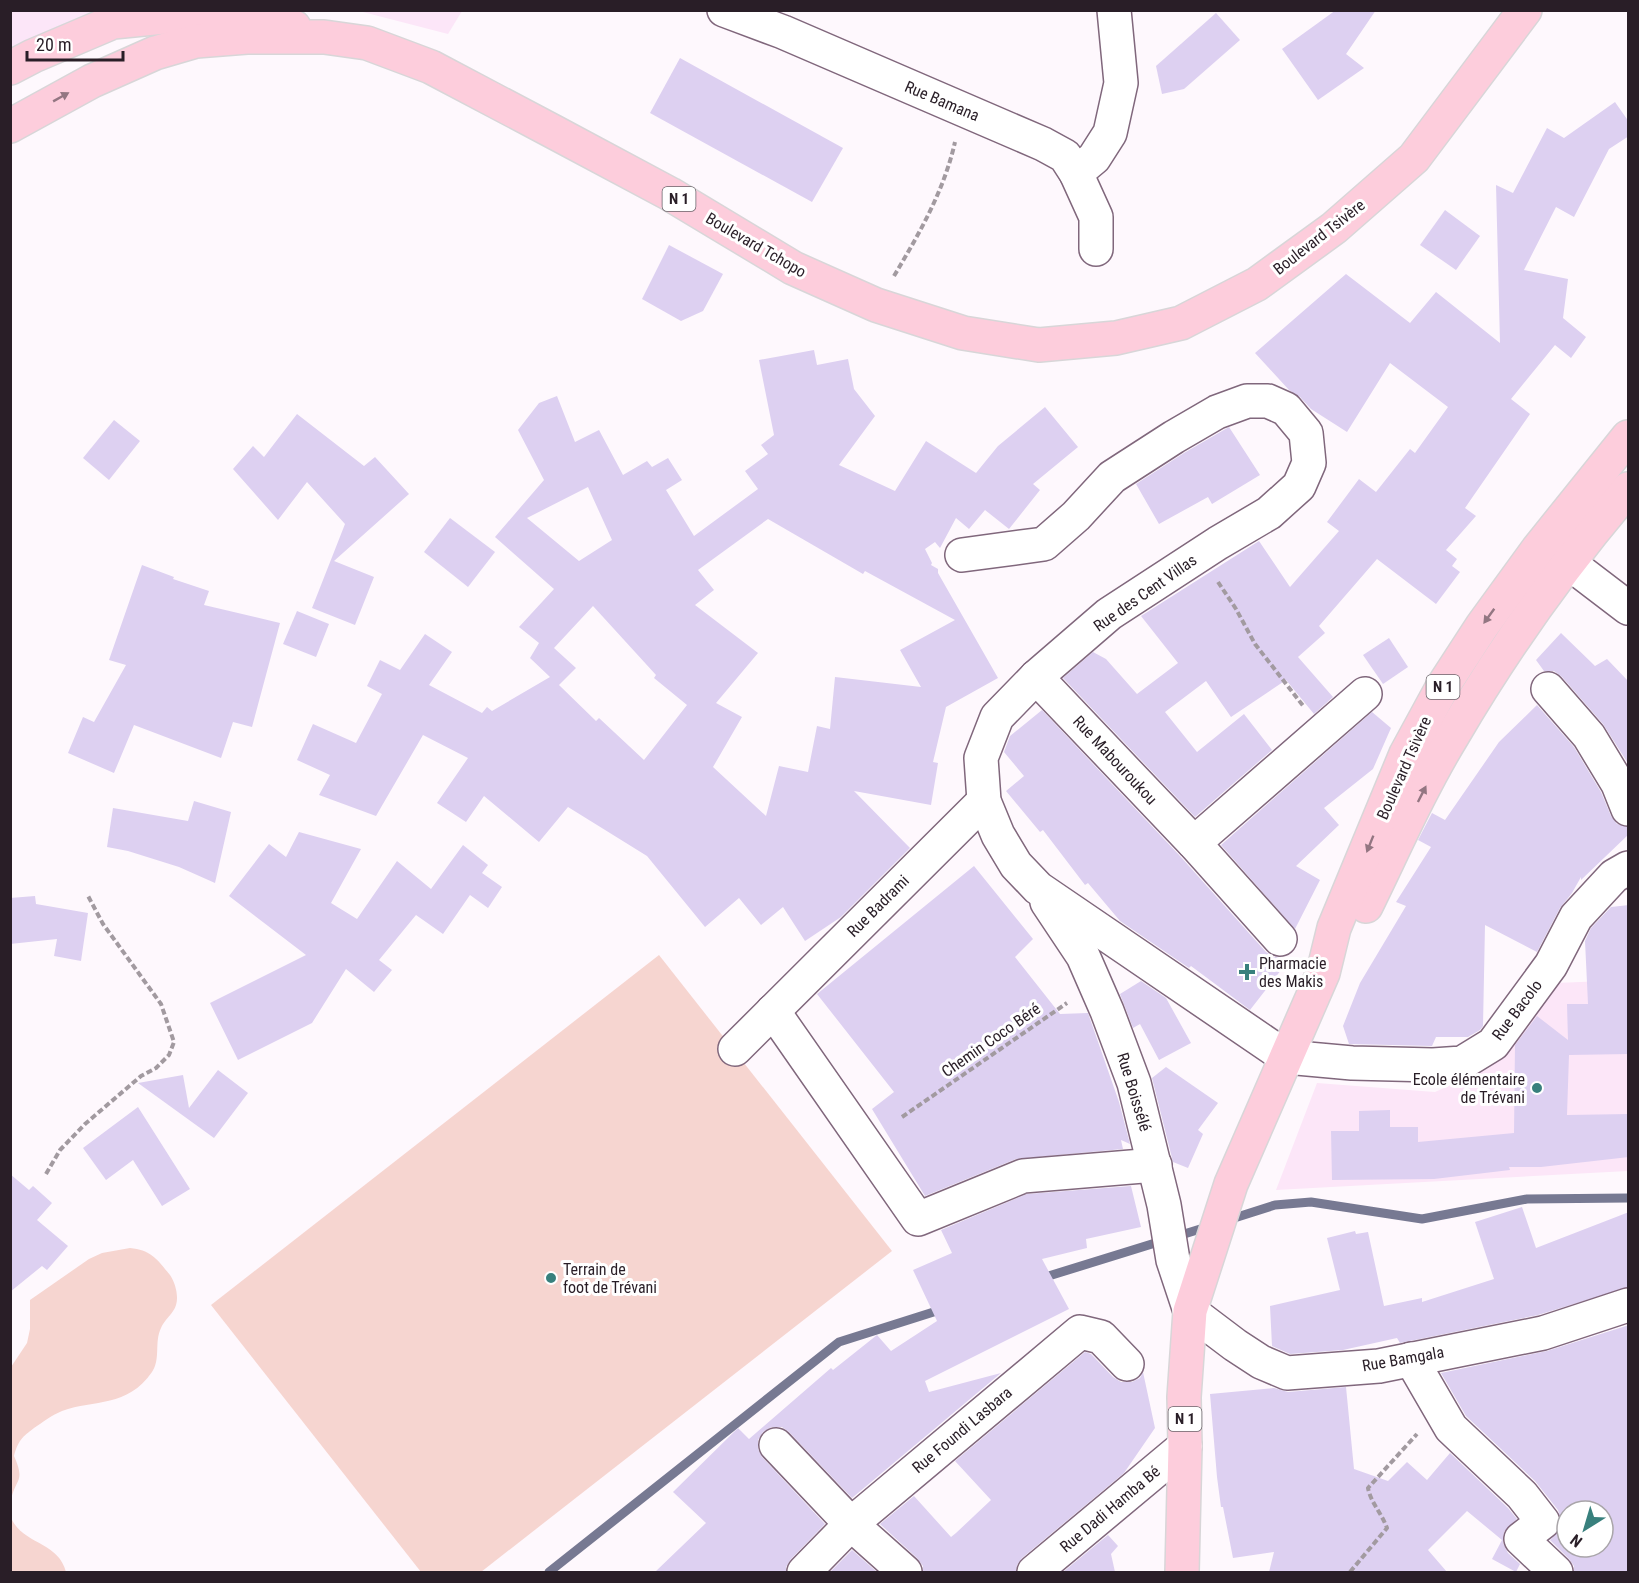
<svg xmlns="http://www.w3.org/2000/svg" width="1639" height="1583" font-family="'Roboto Condensed',sans-serif">
  <style>
    .built { fill: #fce6f8 }
    .green { fill: #f6d5d0 }
    .lines { fill: none; stroke-linecap: round; stroke-linejoin: round }
    .stream { stroke: #777992; stroke-width: 9 }
    .building { fill: #ddd0f1; fill-rule: evenodd }
    .minor-casing { stroke: #80677c; stroke-width: 36 }
    .major-casing { stroke: #d8d6d8; stroke-width: 36 }
    .path { stroke: #a29aa0; stroke-width: 4; stroke-dasharray: 6 3; stroke-linecap: butt }
    .minor { stroke: #fff; stroke-width: 33 }
    .major { stroke: #fdcddc; stroke-width: 33 }
    .oneway { fill: #937682 }
    .poi-dot { fill: #38807d; stroke: #fff; stroke-width: 2 }
    .labels { text-anchor: middle; dominant-baseline: central; stroke-width: 6; stroke-linejoin: round; paint-order: stroke }
    .shield { fill: #fff; stroke: #696268; stroke-width: 1.5 }
    .shield-label { font-size: 15px; font-weight: bold; fill: #291e27 }
    .street-label { font-size: 16px; fill: #291e27; stroke: #fff }
    .poi-label { font-size: 16px; fill: #291e27; stroke: #fff; text-anchor: start }
  </style>
  <rect width="100%" height="100%" fill="#fef8fd"/>
  <g class="built">
    <polygon points="11,11 97,11 11,53"/>
    <polygon points="359,11 462,11 448,34"/>
    <polygon points="1628,980 1628,1171 1276,1190 1317,1083 1435,1092 1489,1068 1530,1011 1556,983"/>
  </g>
  <g class="green">
    <polygon points="659,955 892,1251 481,1572 421,1572 211,1305"/>
    <path d="M130,1248C151,1250 157,1259 170,1275C175,1282 179,1296 176,1305C174,1313 164,1320 161,1328C154,1342 161,1359 152,1372C127,1408 95,1399 62,1411C52,1415 43,1422 34,1428C22,1437 18,1441 14,1456C26,1483 15,1478 11,1501V1367L27,1343L30,1329V1300L89,1259L102,1253Z"/>
    <path d="M10,1515C20,1545 58,1540 66,1572H11Z"/>
  </g>
  <g class="lines">
    <g class="stream">
      <polyline points="1228,1220 1275,1205 1311,1202 1422,1219 1527,1199 1628,1198"/>
      <polyline points="1039,1279 1210,1226"/>
      <polyline points="549,1572 839,1342 943,1309"/>
    </g>
  </g>
  <g class="building">
    <polygon points="1336,10 1376,10 1346,54 1364,68 1318,100 1282,49"/>
    <polygon points="1216,13 1240,40 1184,89 1162,94 1156,66"/>
    <polygon points="680,58 843,148 812,202 650,113"/>
    <polygon points="1615,102 1629,122 1629,136 1609,149 1574,217 1556,207 1524,270 1568,279 1563,318 1586,337 1571,358 1555,345 1511,399 1530,414 1465,508 1476,516 1446,550 1457,559 1452,566 1460,572 1436,604 1377,559 1319,626 1325,633 1298,657 1333,697 1314,714 1286,680 1231,717 1206,681 1165,712 1197,752 1244,714 1272,750 1195,817 1063,678 1093,652 1106,659 1137,694 1178,663 1141,616 1259,541 1290,587 1339,531 1327,522 1359,479 1376,492 1410,449 1415,453 1448,407 1390,363 1347,432 1311,409 1300,397 1289,390 1255,353 1346,274 1410,323 1436,292 1500,343 1496,185 1513,193 1547,128 1564,138"/>
    <polygon points="1445,210 1480,236 1456,270 1420,245"/>
    <polygon points="669,245 723,274 703,311 681,321 642,299"/>
    <path d="M814,350L817,365L848,359L854,389L875,416L839,465L895,491L926,441L976,473L998,446L1045,407L1078,447L1033,484L1040,490L1009,529L985,510L969,529L956,518L940,548L935,542L925,549L932,563L931,565L938,569V573L998,678L946,707L933,762L938,763L931,805L854,791L910,848L841,917L805,941L783,907L761,925L739,898L705,927L647,856L568,807L539,842L484,796L466,822L437,803L468,758L423,735L376,816L319,795L330,775L297,760L313,724L356,743L382,694L367,686L380,660L400,670L425,634L452,652L429,685L482,713L487,707L492,711L550,677L530,658L539,643L519,627L554,589L495,537L544,480L518,430L539,403L557,396L575,442L599,430L623,475L647,461L652,467L668,458L682,480L666,490L694,536L758,489L745,471L768,454L761,445L774,435L759,360ZM588,487L612,540L579,561L527,518ZM768,519L863,574L865,571L955,620L900,650L921,687L835,677L830,729L817,726L808,772L779,766L766,816L713,767L742,717L716,703L758,653L695,605L714,590L698,570ZM593,606L656,675L654,678L687,705L644,760L599,718L596,721L559,685L576,668L554,648Z"/>
    <polygon points="297,414 364,466 375,457 409,494 334,561 374,577 355,625 312,608 345,524 307,482 278,520 233,469 253,446 264,457"/>
    <polygon points="114,420 140,441 109,480 83,458"/>
    <polygon points="1229,427 1260,475 1212,504 1208,497 1159,524 1136,484 1184,453"/>
    <polygon points="450,518 495,552 468,587 424,552"/>
    <polygon points="142,565 174,577 173,579 209,591 204,605 280,623 252,727 233,722 221,758 134,725 114,773 68,753 83,717 94,722 126,665 109,660"/>
    <polygon points="297,611 329,624 316,657 283,644"/>
    <polygon points="1561,633 1595,666 1607,659 1629,682 1629,765 1603,724 1562,677 1554,671 1544,671 1536,660"/>
    <polygon points="1389,638 1408,667 1383,684 1363,655"/>
    <polygon points="1537,705 1574,747 1601,792 1611,816 1617,824 1629,827 1629,834 1581,880 1581,877 1572,893 1560,908 1537,952 1485,925 1483,1026 1480,1030 1468,1037 1436,1037 1432,1046 1349,1044 1343,1026 1360,983 1406,906 1396,902 1431,847 1418,840 1432,813 1445,820 1499,742"/>
    <polygon points="1042,710 1180,856 1266,952 1274,957 1281,957 1279,961 1285,965 1250,1010 1191,966 1189,968 1120,921 1088,883 1085,885 1043,830 1040,832 1006,791 1024,776 1004,752 1010,736"/>
    <polygon points="1372,712 1391,728 1373,769 1324,808 1339,825 1296,866 1320,880 1295,929 1221,845"/>
    <polygon points="194,801 231,812 215,883 179,867 128,851 107,847 113,808 188,821"/>
    <polygon points="299,832 361,849 331,903 357,919 397,861 431,889 463,845 488,865 482,873 502,887 488,908 470,895 443,934 416,915 379,960 392,970 374,992 346,969 312,1023 238,1060 210,1003 306,955 229,896 269,844 286,857"/>
    <polygon points="974,866 1033,939 1015,957 1060,1014 1088,1013 1119,1102 1130,1144 1121,1140 1123,1149 1016,1159 925,1196 872,1109 894,1092 817,994"/>
    <polygon points="35,896 36,904 88,913 81,961 54,956 57,939 10,944 10,898"/>
    <polygon points="1629,905 1629,1054 1569,1055 1567,1115 1629,1114 1629,1157 1541,1167 1509,1167 1510,1170 1434,1179 1332,1180 1331,1131 1359,1131 1359,1111 1390,1110 1390,1127 1418,1127 1418,1142 1514,1133 1515,1045 1537,1016 1568,1040 1567,1004 1588,1004 1585,941 1591,928 1611,907"/>
    <polygon points="1141,981 1166,998 1191,1043 1159,1060 1140,1024 1133,1028 1120,994"/>
    <polygon points="1166,1067 1218,1103 1198,1130 1203,1134 1188,1168 1173,1162 1152,1078"/>
    <polygon points="218,1070 248,1093 214,1138 138,1083 183,1075 189,1108"/>
    <polygon points="138,1107 190,1189 162,1206 133,1160 106,1180 83,1148"/>
    <polygon points="10,1174 29,1190 33,1186 52,1203 37,1220 68,1246 47,1270 42,1266 10,1292"/>
    <polygon points="1131,1186 1141,1227 1086,1239 1087,1248 1042,1259 1069,1309 925,1381 929,1392 1001,1373 852,1498 789,1432 782,1427 772,1427 763,1432 758,1440 758,1449 762,1457 825,1524 791,1559 786,1567 786,1572 655,1572 706,1523 673,1492 738,1428 749,1439 831,1368 833,1370 877,1335 891,1351 937,1321 913,1270 952,1253 941,1230 1027,1194"/>
    <polygon points="1522,1207 1536,1248 1629,1212 1629,1287 1538,1315 1400,1343 1397,1338 1343,1350 1290,1354 1272,1346 1270,1306 1340,1290 1327,1238 1355,1231 1356,1234 1368,1232 1384,1306 1422,1298 1422,1302 1494,1279 1475,1222"/>
    <path d="M1629,1325V1572H1574V1566L1569,1559L1550,1540L1561,1529V1519L1558,1510L1535,1481L1466,1416L1441,1373L1547,1351ZM1567,1511H1603V1547H1567Z"/>
    <polygon points="1085,1352 1091,1354 1113,1377 1121,1382 1132,1382 1140,1378 1143,1372 1155,1428 1124,1473 1022,1558 1017,1565 1016,1572 923,1572 923,1566 917,1558 880,1524 914,1496 951,1537 956,1533 991,1500 955,1461"/>
    <polygon points="1346,1387 1354,1469 1388,1481 1407,1462 1427,1480 1450,1453 1508,1508 1517,1519 1504,1532 1503,1543 1508,1553 1520,1564 1516,1572 1492,1559 1502,1540 1467,1511 1428,1550 1447,1572 1269,1572 1274,1552 1233,1558 1223,1507 1221,1507 1217,1477 1210,1394 1274,1388 1288,1392"/>
    <polygon points="1108,1535 1118,1546 1111,1554 1115,1572 1063,1572"/>
    <polygon points="852,1550 877,1572 830,1572"/>
  </g>
  <g class="lines">
    <defs>
      <g id="minor">
        <polyline points="724,10 783,32 1043,144 1065,156 1076,173 1096,217 1096,249"/>
        <polyline points="1076,173 1094,158 1110,133 1121,83 1114,10"/>
        <polyline points="962,555 1044,544 1076,516 1112,477 1174,437 1217,412 1247,401 1268,401 1286,409 1306,433 1309,463 1299,486 1269,513 1218,543 1109,614 1036,677 997,717 981,758 984,801 998,835 1016,865 1038,888 1286,1057 1352,1063 1433,1065 1462,1063 1493,1044 1551,965 1576,917 1614,876 1628,868"/>
        <polyline points="1569,563 1628,608"/>
        <polyline points="1036,677 1194,843 1280,939"/>
        <polyline points="1548,689 1589,736 1618,784 1628,809"/>
        <polyline points="1194,843 1365,694"/>
        <polyline points="1047,902 1083,956 1107,1011 1134,1083 1164,1205 1173,1260 1190,1311 1235,1345 1261,1362 1287,1373 1379,1366 1543,1333 1628,1305"/>
        <polyline points="773,1011 918,1219 1023,1176 1155,1165"/>
        <polyline points="735,1049 984,801"/>
        <polyline points="1411,1359 1451,1428 1522,1495 1543,1522 1521,1539 1556,1572"/>
        <polyline points="776,1445 851,1524 905,1572"/>
        <polyline points="804,1572 851,1524 1080,1332 1101,1337 1127,1364"/>
        <polyline points="1034,1572 1185,1446"/>
      </g>
      <g id="major">
        <polyline points="10,68 33,56 113,22 195,14 248,13 294,27"/>
        <polyline points="10,126 92,81 155,53 196,41 247,37 324,37 367,43 431,67 554,132 670,194 793,268 876,305 963,333 1039,345 1116,338 1181,323 1257,284 1334,228 1414,158 1525,10"/>
        <path d="M1366,906C1394,849 1420,789 1453,735C1504,648 1563,565 1628,489"/>
        <polyline points="1182,1572 1185,1446 1184,1397 1190,1311 1231,1184 1323,973 1334,928 1406,754 1443,686 1482,626 1538,549 1628,437"/>
      </g>
    </defs>
    <use href="#minor" class="minor-casing"/>
    <use href="#major" class="major-casing"/>
    <g class="path">
      <path d="M894,276C919,234 944,191 955,142"/>
      <polyline points="1218,582 1236,609 1255,644 1304,707"/>
      <polyline points="902,1117 1067,1003"/>
      <polyline points="46,1174 60,1150 85,1124 141,1076 156,1068 169,1055 174,1042 161,1004 103,924 87,894"/>
      <path d="M1350,1572L1387,1528C1381,1512 1371,1503 1368,1488L1417,1434"/>
    </g>
    <use href="#minor" class="minor"/>
    <use href="#major" class="major"/>
  </g>
  <defs><path id="oneway-solid" d="M-6-.8H1V-3.2L6.5 0L1 3.2V.8H-6Z" transform="scale(1.5)"/></defs>
  <g class="oneway">
    <use href="#oneway-solid" transform="translate(61 97) rotate(-29)"/>
    <use href="#oneway-solid" transform="translate(1489 616) rotate(126)"/>
    <use href="#oneway-solid" transform="translate(1422 794) rotate(-63)"/>
    <use href="#oneway-solid" transform="translate(1370 844) rotate(112)"/>
  </g>
  <g class="poi-dot">
    <path d="M1244 963h6v6h6v6h-6v6h-6v-6h-6v-6h6z"/>
    <circle cx="1537" cy="1088" r="6"/>
    <circle cx="551" cy="1278" r="6"/>
  </g>
  <g class="labels">
    <g class="shield">
      <rect x="662.5" y="187" width="33" height="24" rx="4.5"/>
      <rect x="1426.5" y="675" width="33" height="24" rx="4.5"/>
      <rect x="1168.5" y="1407" width="33" height="24" rx="4.5"/>
    </g>
    <g class="shield-label">
      <text x="679" y="199">N 1</text>
      <text x="1443" y="687">N 1</text>
      <text x="1185" y="1419">N 1</text>
    </g>
    <g class="street-label">
      <text transform="translate(942 101) rotate(23)">Rue Bamana</text>
      <text transform="translate(1319 237) rotate(-38)">Boulevard Tsivère</text>
      <text transform="translate(756 245) rotate(30)">Boulevard Tchopo</text>
      <text transform="translate(1145 593) rotate(-35)">Rue des Cent Villas</text>
      <text transform="translate(1115 760) rotate(47)">Rue Mabouroukou</text>
      <text transform="translate(1404 768) rotate(-66)">Boulevard Tsivère</text>
      <text transform="translate(878 906) rotate(-45)">Rue Badrami</text>
      <text transform="translate(1517 1010) rotate(-53)">Rue Bacolo</text>
      <text transform="translate(991 1040) rotate(-35)">Chemin Coco Béré</text>
      <text transform="translate(1134 1092) rotate(73)">Rue Boissélé</text>
      <text transform="translate(1403 1359) rotate(-10)">Rue Bamgala</text>
      <text transform="translate(962 1430) rotate(-40)">Rue Foundi Lasbara</text>
      <text transform="translate(1110 1509) rotate(-40)">Rue Dadi Hamba Bé</text>
    </g>
    <g class="poi-label">
      <text x="1259" y="963">Pharmacie<tspan x="1259" dy="18">des Makis</tspan></text>
      <text x="1525" y="1079" text-anchor="end">Ecole élémentaire<tspan x="1525" dy="18">de Trévani</tspan></text>
      <text x="563" y="1269">Terrain de<tspan x="563" dy="18">foot de Trévani</tspan></text>
    </g>
  </g>
  <rect width="1639" height="1583" fill="none" stroke="#291e27" stroke-width="24"/>
  <g transform="translate(1585 1529) rotate(217)"><circle r="28" fill="#ffffff" stroke="#a9a5a9" stroke-width="1.5"/>
  <path d="M0-4.5L10 22L0 15L-10 22Z" fill="#38807d"/>
  <text y="-9" font-size="16" font-weight="bold" text-anchor="middle" fill="#291e27">N</text>
  </g>
  <path d="M27 51v9h96v-9" fill="none" stroke="#291e27" stroke-width="3"/>
  <text x="36" y="51" font-size="18" fill="#291e27" stroke="#ffffff" stroke-width="4.5" paint-order="stroke">20 m</text>
</svg>
